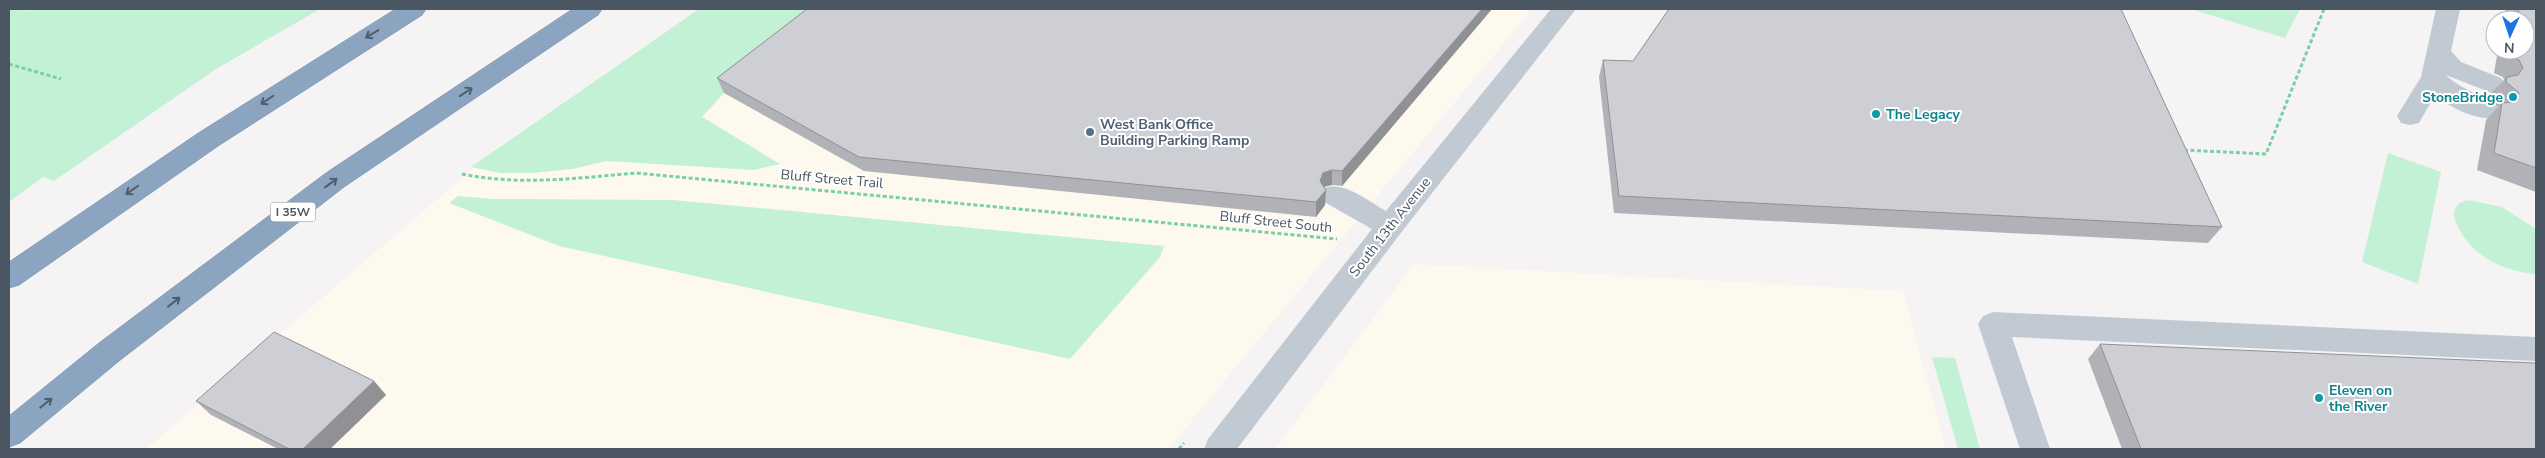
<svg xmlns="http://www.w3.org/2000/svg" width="2545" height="458" font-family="'Nunito Sans',sans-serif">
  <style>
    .commercial { fill: #fdf9ef }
    .green { fill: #c3f1d5 }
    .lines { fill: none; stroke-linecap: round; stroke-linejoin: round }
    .highway-casing { stroke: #7690ad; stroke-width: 1 }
    .path { stroke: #7ad0a6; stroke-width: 3; stroke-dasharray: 4 2.5; stroke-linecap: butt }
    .minor { fill: #c1cad2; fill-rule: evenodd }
    .highway { fill: #8ba5c1; fill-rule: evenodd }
    .wall { fill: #b0b2b7 }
    .shaded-wall { fill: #909195 }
    .building { fill: #cdcfd5; stroke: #909195 }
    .oneway { stroke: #505e6b }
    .culture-dot { fill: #0f9aa8; stroke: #fff; stroke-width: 2 }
    .service-dot { fill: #5c6f8a; stroke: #fff; stroke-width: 2 }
    .labels { text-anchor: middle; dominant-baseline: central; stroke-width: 4; stroke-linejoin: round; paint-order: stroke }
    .shield { fill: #fff; stroke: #808990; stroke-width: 1 }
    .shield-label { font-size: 12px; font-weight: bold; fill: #4a5661 }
    .culture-label { font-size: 14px; font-weight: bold; fill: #0d838f; stroke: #fff; text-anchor: start }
    .service-label { font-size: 14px; font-weight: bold; fill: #4e5e75; stroke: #fff; text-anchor: start }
    .street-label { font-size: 14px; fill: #4a5661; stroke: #fff }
  </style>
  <rect width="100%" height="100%" fill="#f5f3f3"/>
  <g class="commercial">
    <polygon points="699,9 1532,9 1168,449 146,449 499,146"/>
    <polygon points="1414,264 1903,291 1946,449 1275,449"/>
  </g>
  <g class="green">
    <polygon points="9,9 24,9 30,11 34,9 320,9 216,69 54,181 43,177 9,202"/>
    <polygon points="699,9 832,9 724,93 702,117 780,164 753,170 607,161 572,169 533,173 500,173 471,167"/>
    <polygon points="2191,9 2300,9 2285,38"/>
    <polygon points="2388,153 2441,172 2418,284 2362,262"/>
    <polygon points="458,196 494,199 673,200 1164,246 1160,257 1070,359 559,246 449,203"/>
    <path d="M2468,200L2502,207L2536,229V274C2501,272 2464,252 2454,216C2454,207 2458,202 2468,200Z"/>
    <polygon points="1932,357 1955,358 1980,449 1958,449"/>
  </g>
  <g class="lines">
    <defs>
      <g id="highway">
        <polygon points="396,9 426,9 422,15 218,146 19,285 9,288 9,262 200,132"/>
        <polygon points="573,9 602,9 598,15 344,187 119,361 20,443 9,447 9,416 99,343 326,173"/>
      </g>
    </defs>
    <use href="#highway" class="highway-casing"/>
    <g class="path">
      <polyline points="9,64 61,79"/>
      <polyline points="2184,150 2266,154 2324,9"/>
      <path d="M462,174C520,186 577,178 636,173L1337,239"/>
      <polyline points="1179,449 1184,443"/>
    </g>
    <g class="minor">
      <path d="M1551,9H1576L1400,234L1237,449H1204L1208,439L1372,229L1324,202L1321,195L1324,188C1345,181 1368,201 1386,211Z"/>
      <path d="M2436,9H2460L2451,51L2461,62L2501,78L2505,84L2501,90L2492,93L2446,75C2460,90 2494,99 2500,110L2496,117C2477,122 2450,107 2435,95L2419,123L2410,125L2401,123L2397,116L2421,77Z"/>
      <polygon points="1993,312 2536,337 2536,361 2012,337 2050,449 2020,449 1978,324 1983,316"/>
    </g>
    <use href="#highway" class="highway"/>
  </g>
  <g class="wall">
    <polygon points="807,9 1492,9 1342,186 1332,185 1324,187 1325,205 1316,217 864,171 724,93 717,78"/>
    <polygon points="2506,9 2536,9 2536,192 2477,170 2486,120 2498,107 2489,99 2490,94 2504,80 2503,77 2494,73 2498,50 2525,50 2525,20 2504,20"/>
    <polygon points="1603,60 2222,227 2208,243 1614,213 1599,77"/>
    <polygon points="2100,344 2536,449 2122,449 2088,359"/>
    <polygon points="374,381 386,395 330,449 278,449 211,415 196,401"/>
  </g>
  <g class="shaded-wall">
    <polygon points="1482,9 1492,9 1342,186 1342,171"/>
    <polygon points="1332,170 1332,185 1322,187 1320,181 1323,173"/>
    <polygon points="1326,190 1325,205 1316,217 1316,202"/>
    <polygon points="374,381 386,395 330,449 303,449"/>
  </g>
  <g class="building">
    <polygon points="807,9 1482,9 1342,171 1332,170 1323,173 1320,181 1326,190 1316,202 859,157 717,78"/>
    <polygon points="1669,9 2121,9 2222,227 1619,196 1603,60 1633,61"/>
    <polygon points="2519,9 2536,9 2536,168 2494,153 2502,103 2513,102 2519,93 2506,82 2507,77 2518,75 2523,68 2519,60 2510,56 2511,50 2525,50 2525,20 2517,20"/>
    <polygon points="274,332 374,381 303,449 289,449 196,401"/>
    <polygon points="2100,344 2536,363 2536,449 2141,449"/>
  </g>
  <defs><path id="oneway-shaft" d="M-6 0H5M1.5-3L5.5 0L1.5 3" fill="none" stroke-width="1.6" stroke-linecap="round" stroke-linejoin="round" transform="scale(1.25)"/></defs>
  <g class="oneway">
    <use href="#oneway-shaft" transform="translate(372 34) rotate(149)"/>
    <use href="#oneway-shaft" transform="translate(466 92) rotate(-34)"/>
    <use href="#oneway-shaft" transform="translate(267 100) rotate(146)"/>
    <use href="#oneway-shaft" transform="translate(331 183) rotate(-36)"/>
    <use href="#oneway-shaft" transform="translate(132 190) rotate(145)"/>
    <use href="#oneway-shaft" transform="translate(174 302) rotate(-38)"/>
    <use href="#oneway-shaft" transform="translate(46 403) rotate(-39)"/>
  </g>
  <g class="culture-dot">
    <circle cx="2513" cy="97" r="5"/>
    <circle cx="1876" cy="114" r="5"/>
    <circle cx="2319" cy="398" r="5"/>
  </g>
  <circle class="service-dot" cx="1090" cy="132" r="5"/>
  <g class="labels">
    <rect class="shield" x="270.5" y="202.5" width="45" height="19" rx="4"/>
    <g class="shield-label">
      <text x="293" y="212">I 35W</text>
    </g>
    <g class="culture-label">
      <text x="2503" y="97" text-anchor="end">StoneBridge</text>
      <text x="1886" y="114">The Legacy</text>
      <text x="2329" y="390">Eleven on<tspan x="2329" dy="16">the River</tspan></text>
    </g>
    <g class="service-label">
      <text x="1100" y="124">West Bank Office<tspan x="1100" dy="16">Building Parking Ramp</tspan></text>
    </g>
    <g class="street-label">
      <text transform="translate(832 179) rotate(5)">Bluff Street Trail</text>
      <text transform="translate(1276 222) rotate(6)">Bluff Street South</text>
      <text transform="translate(1390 227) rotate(-52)">South 13th Avenue</text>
    </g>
  </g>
  <rect width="2545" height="458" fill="none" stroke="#4a5661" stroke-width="20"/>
  <g transform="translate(2510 35) rotate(183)"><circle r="24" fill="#ffffff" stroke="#b7bbc0"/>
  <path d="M0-4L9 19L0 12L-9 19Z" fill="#1a73e8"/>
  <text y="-8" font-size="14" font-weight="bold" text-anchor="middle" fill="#4a5661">N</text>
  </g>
</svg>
